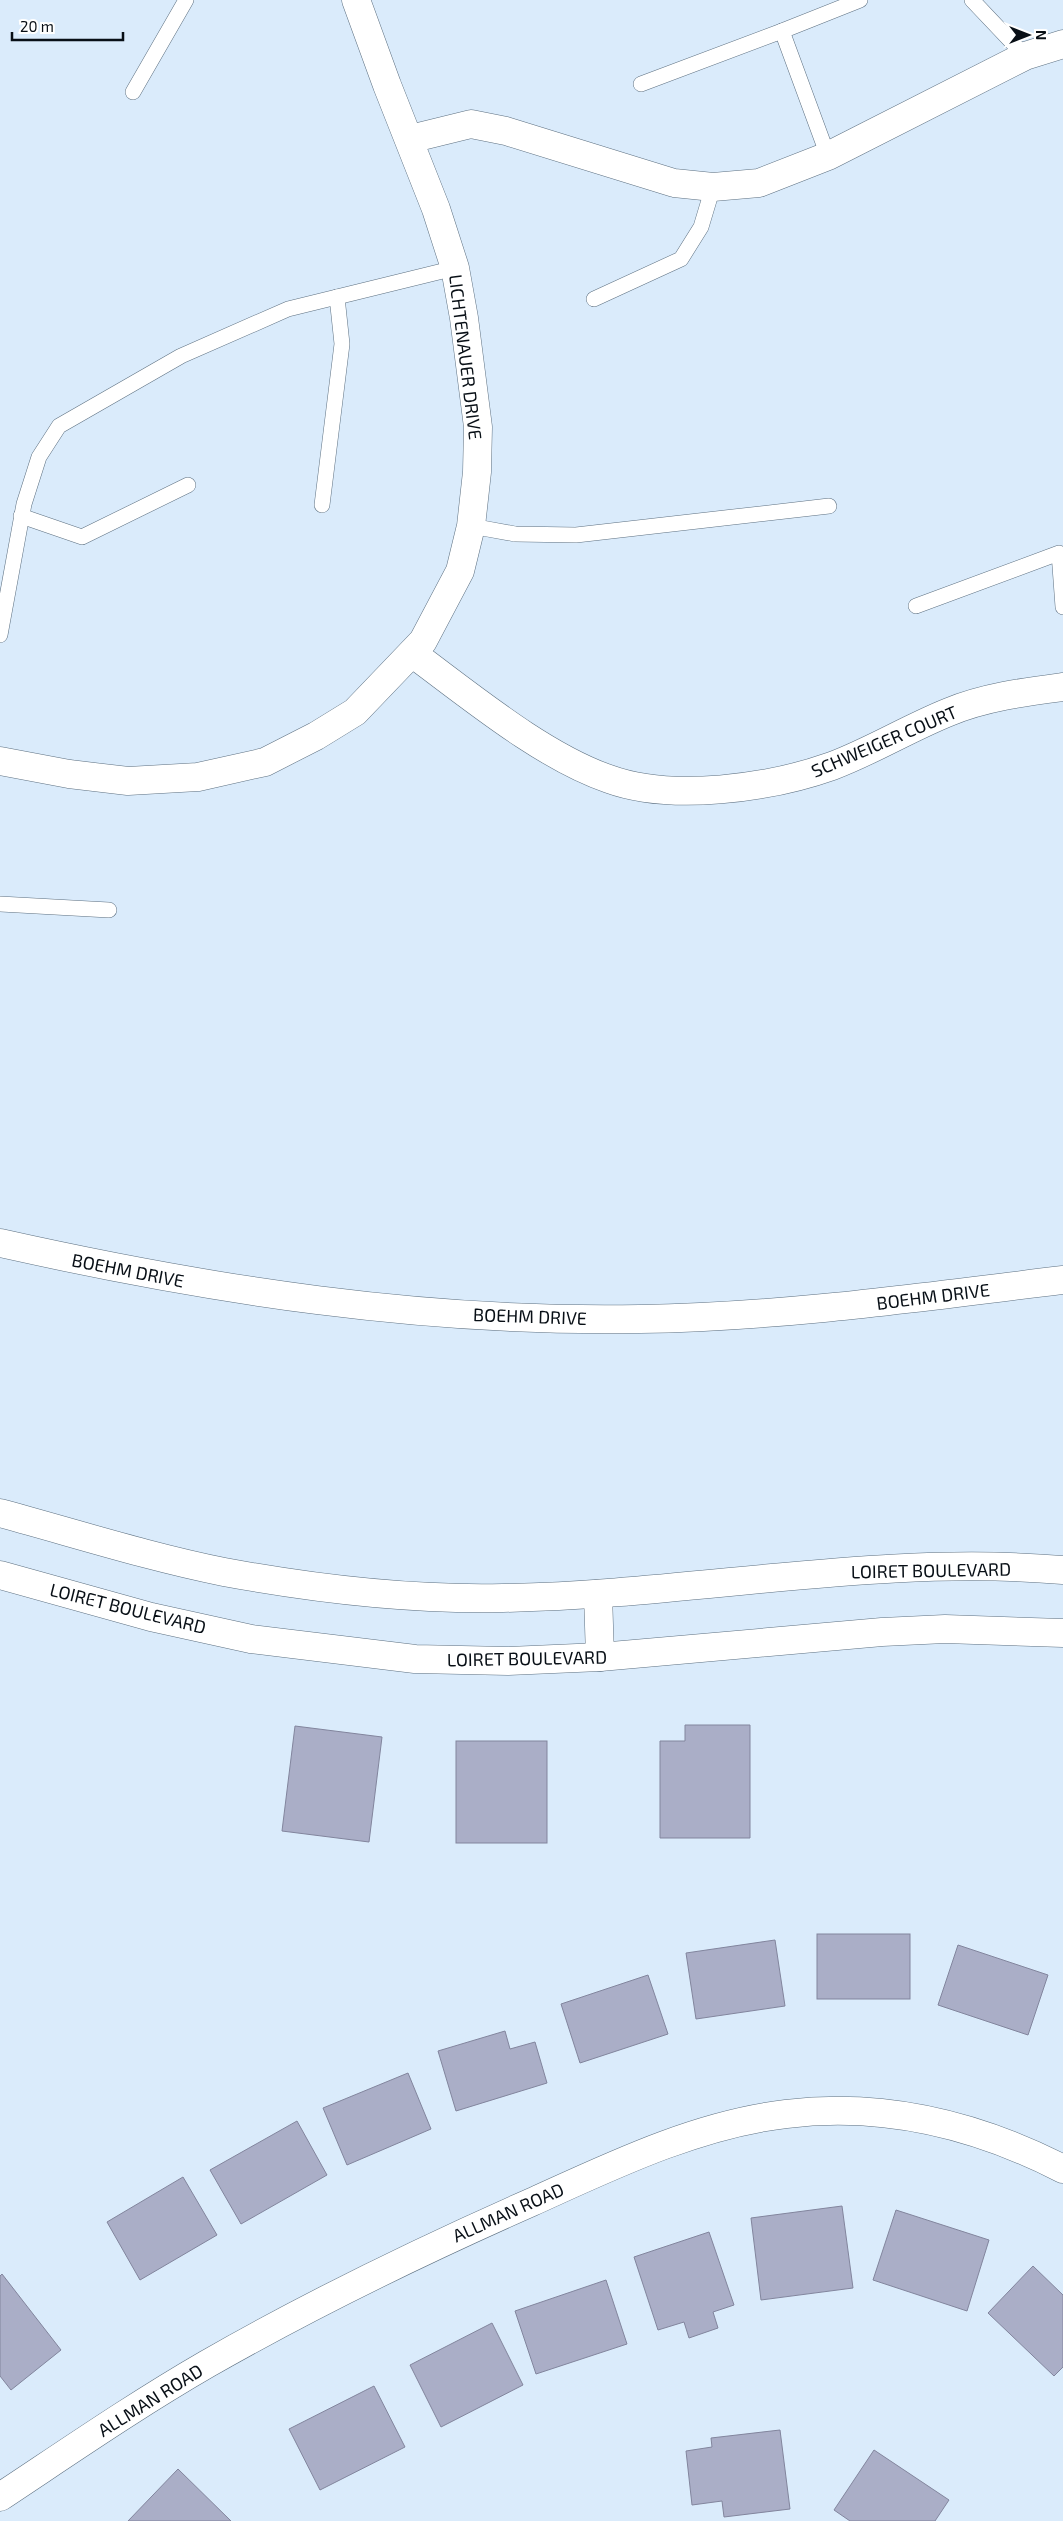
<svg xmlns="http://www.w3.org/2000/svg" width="1063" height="2521" font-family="'Exo 2',sans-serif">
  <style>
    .building { fill: #aaaec7; stroke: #82859d }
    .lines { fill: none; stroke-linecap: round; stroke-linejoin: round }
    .service-casing { stroke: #5d7081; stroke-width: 16 }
    .minor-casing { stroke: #5d7081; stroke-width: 29 }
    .tertiary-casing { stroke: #5d7081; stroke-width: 29 }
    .service { stroke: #fff; stroke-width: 15 }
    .minor { stroke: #fff; stroke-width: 28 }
    .tertiary { stroke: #fff; stroke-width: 28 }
    .labels { text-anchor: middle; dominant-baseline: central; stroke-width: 4; stroke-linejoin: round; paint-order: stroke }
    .street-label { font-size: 18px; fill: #080f16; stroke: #fff }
  </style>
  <rect width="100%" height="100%" fill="#daebfb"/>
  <g class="building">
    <polygon points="685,1725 750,1725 750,1838 660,1838 660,1741 685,1741"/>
    <polygon points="295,1726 382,1737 369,1842 282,1831"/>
    <rect x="456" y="1741" width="91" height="102"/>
    <rect x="817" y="1934" width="93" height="65"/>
    <polygon points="775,1940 785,2006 696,2019 686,1953"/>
    <polygon points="958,1945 1048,1975 1028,2035 938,2005"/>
    <polygon points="648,1975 668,2034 580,2063 561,2004"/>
    <polygon points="505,2031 510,2049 535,2042 547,2083 456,2111 438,2051"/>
    <polygon points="408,2073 431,2129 347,2165 323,2108"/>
    <polygon points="297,2121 327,2175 241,2224 210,2170"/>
    <polygon points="183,2177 217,2235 140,2280 107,2222"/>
    <polygon points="842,2206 853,2288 761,2300 751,2218"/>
    <polygon points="896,2210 989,2240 967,2311 873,2280"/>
    <polygon points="709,2232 734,2305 713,2312 718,2328 689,2338 684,2322 658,2330 634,2257"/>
    <polygon points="1033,2266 1063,2295 1063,2367 1054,2376 988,2313"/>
    <polygon points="2,2274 61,2350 11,2390 0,2376 0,2276"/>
    <polygon points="606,2280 627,2344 536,2374 515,2311"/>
    <polygon points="492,2323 523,2385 441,2427 410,2365"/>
    <polygon points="374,2386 405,2447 320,2490 289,2429"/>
    <polygon points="780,2430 790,2509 724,2517 722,2501 692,2505 686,2451 712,2447 711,2438"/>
    <polygon points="874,2450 949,2500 935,2521 850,2521 834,2510"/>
    <polygon points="178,2469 231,2521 128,2521"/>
  </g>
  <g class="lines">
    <defs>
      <g id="service">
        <polyline points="972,0 1025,56"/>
        <polyline points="782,31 860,0"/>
        <polyline points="641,84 782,31 828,156"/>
        <polyline points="133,92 186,0"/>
        <polyline points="594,299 681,259 701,227 713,187"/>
        <polyline points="322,505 342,344 337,297"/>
        <polyline points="21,516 82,537 188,485"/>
        <polyline points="471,526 515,534 576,535 829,506"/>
        <polyline points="916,606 1059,553 1063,607"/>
        <polyline points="0,635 24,504 39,457 59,426 181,356 288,309 455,268"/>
        <polyline points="0,904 109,910"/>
      </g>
      <g id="minor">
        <polyline points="410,139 471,124 506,131 674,183 713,187 759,183 828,156 1025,56 1063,44"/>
        <path d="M412,653C469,695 542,756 609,779C672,802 770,788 832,766C872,751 909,728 949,712C985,697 1025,692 1063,687"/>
        <polyline points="0,761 69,774 128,781 198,777 265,762 316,736 355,712 423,641 460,571 471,526 477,472 478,427 464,318 455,268 436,209 387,85 356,0"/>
        <path d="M0,1243C210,1290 424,1323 640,1319C782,1317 922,1297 1063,1280"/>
        <path d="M0,2497C68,2452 136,2405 207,2364C312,2304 421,2251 532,2202C611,2166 698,2124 786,2114C883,2102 977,2125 1063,2169"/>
      </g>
      <g id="tertiary">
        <path d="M0,1513C74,1533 149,1557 224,1572C316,1589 410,1600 503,1598C690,1595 876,1554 1063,1570"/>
        <polyline points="0,1575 151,1617 251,1639 415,1659 508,1661 600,1657 882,1632 945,1629 1063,1633"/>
        <polyline points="598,1594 600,1657"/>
      </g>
    </defs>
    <use href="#service" class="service-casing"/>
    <use href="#minor" class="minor-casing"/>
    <use href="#tertiary" class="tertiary-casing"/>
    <use href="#service" class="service"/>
    <use href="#minor" class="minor"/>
    <use href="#tertiary" class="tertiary"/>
  </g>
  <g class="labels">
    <g class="street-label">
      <text transform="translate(466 357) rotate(83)">LICHTENAUER DRIVE</text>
      <text transform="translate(884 741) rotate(-23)">SCHWEIGER COURT</text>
      <text transform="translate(128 1270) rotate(11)">BOEHM DRIVE</text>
      <text transform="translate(933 1296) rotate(-7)">BOEHM DRIVE</text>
      <text transform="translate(530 1316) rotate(2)">BOEHM DRIVE</text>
      <text transform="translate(931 1570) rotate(-1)">LOIRET BOULEVARD</text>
      <text transform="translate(128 1608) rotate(14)">LOIRET BOULEVARD</text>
      <text transform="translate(527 1658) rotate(-1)">LOIRET BOULEVARD</text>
      <text transform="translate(508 2212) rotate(-24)">ALLMAN ROAD</text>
      <text transform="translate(150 2400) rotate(-32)">ALLMAN ROAD</text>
    </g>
  </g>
  <g transform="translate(1028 35) rotate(90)" stroke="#ffffff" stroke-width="4" paint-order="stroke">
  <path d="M0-4L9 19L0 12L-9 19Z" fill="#080f16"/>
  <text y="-8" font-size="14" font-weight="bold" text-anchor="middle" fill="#080f16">N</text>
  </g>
  <path d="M12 32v8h111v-8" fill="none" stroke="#080f16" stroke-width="2.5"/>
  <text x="20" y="32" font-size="15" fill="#080f16" stroke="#ffffff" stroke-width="4" paint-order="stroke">20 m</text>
</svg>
